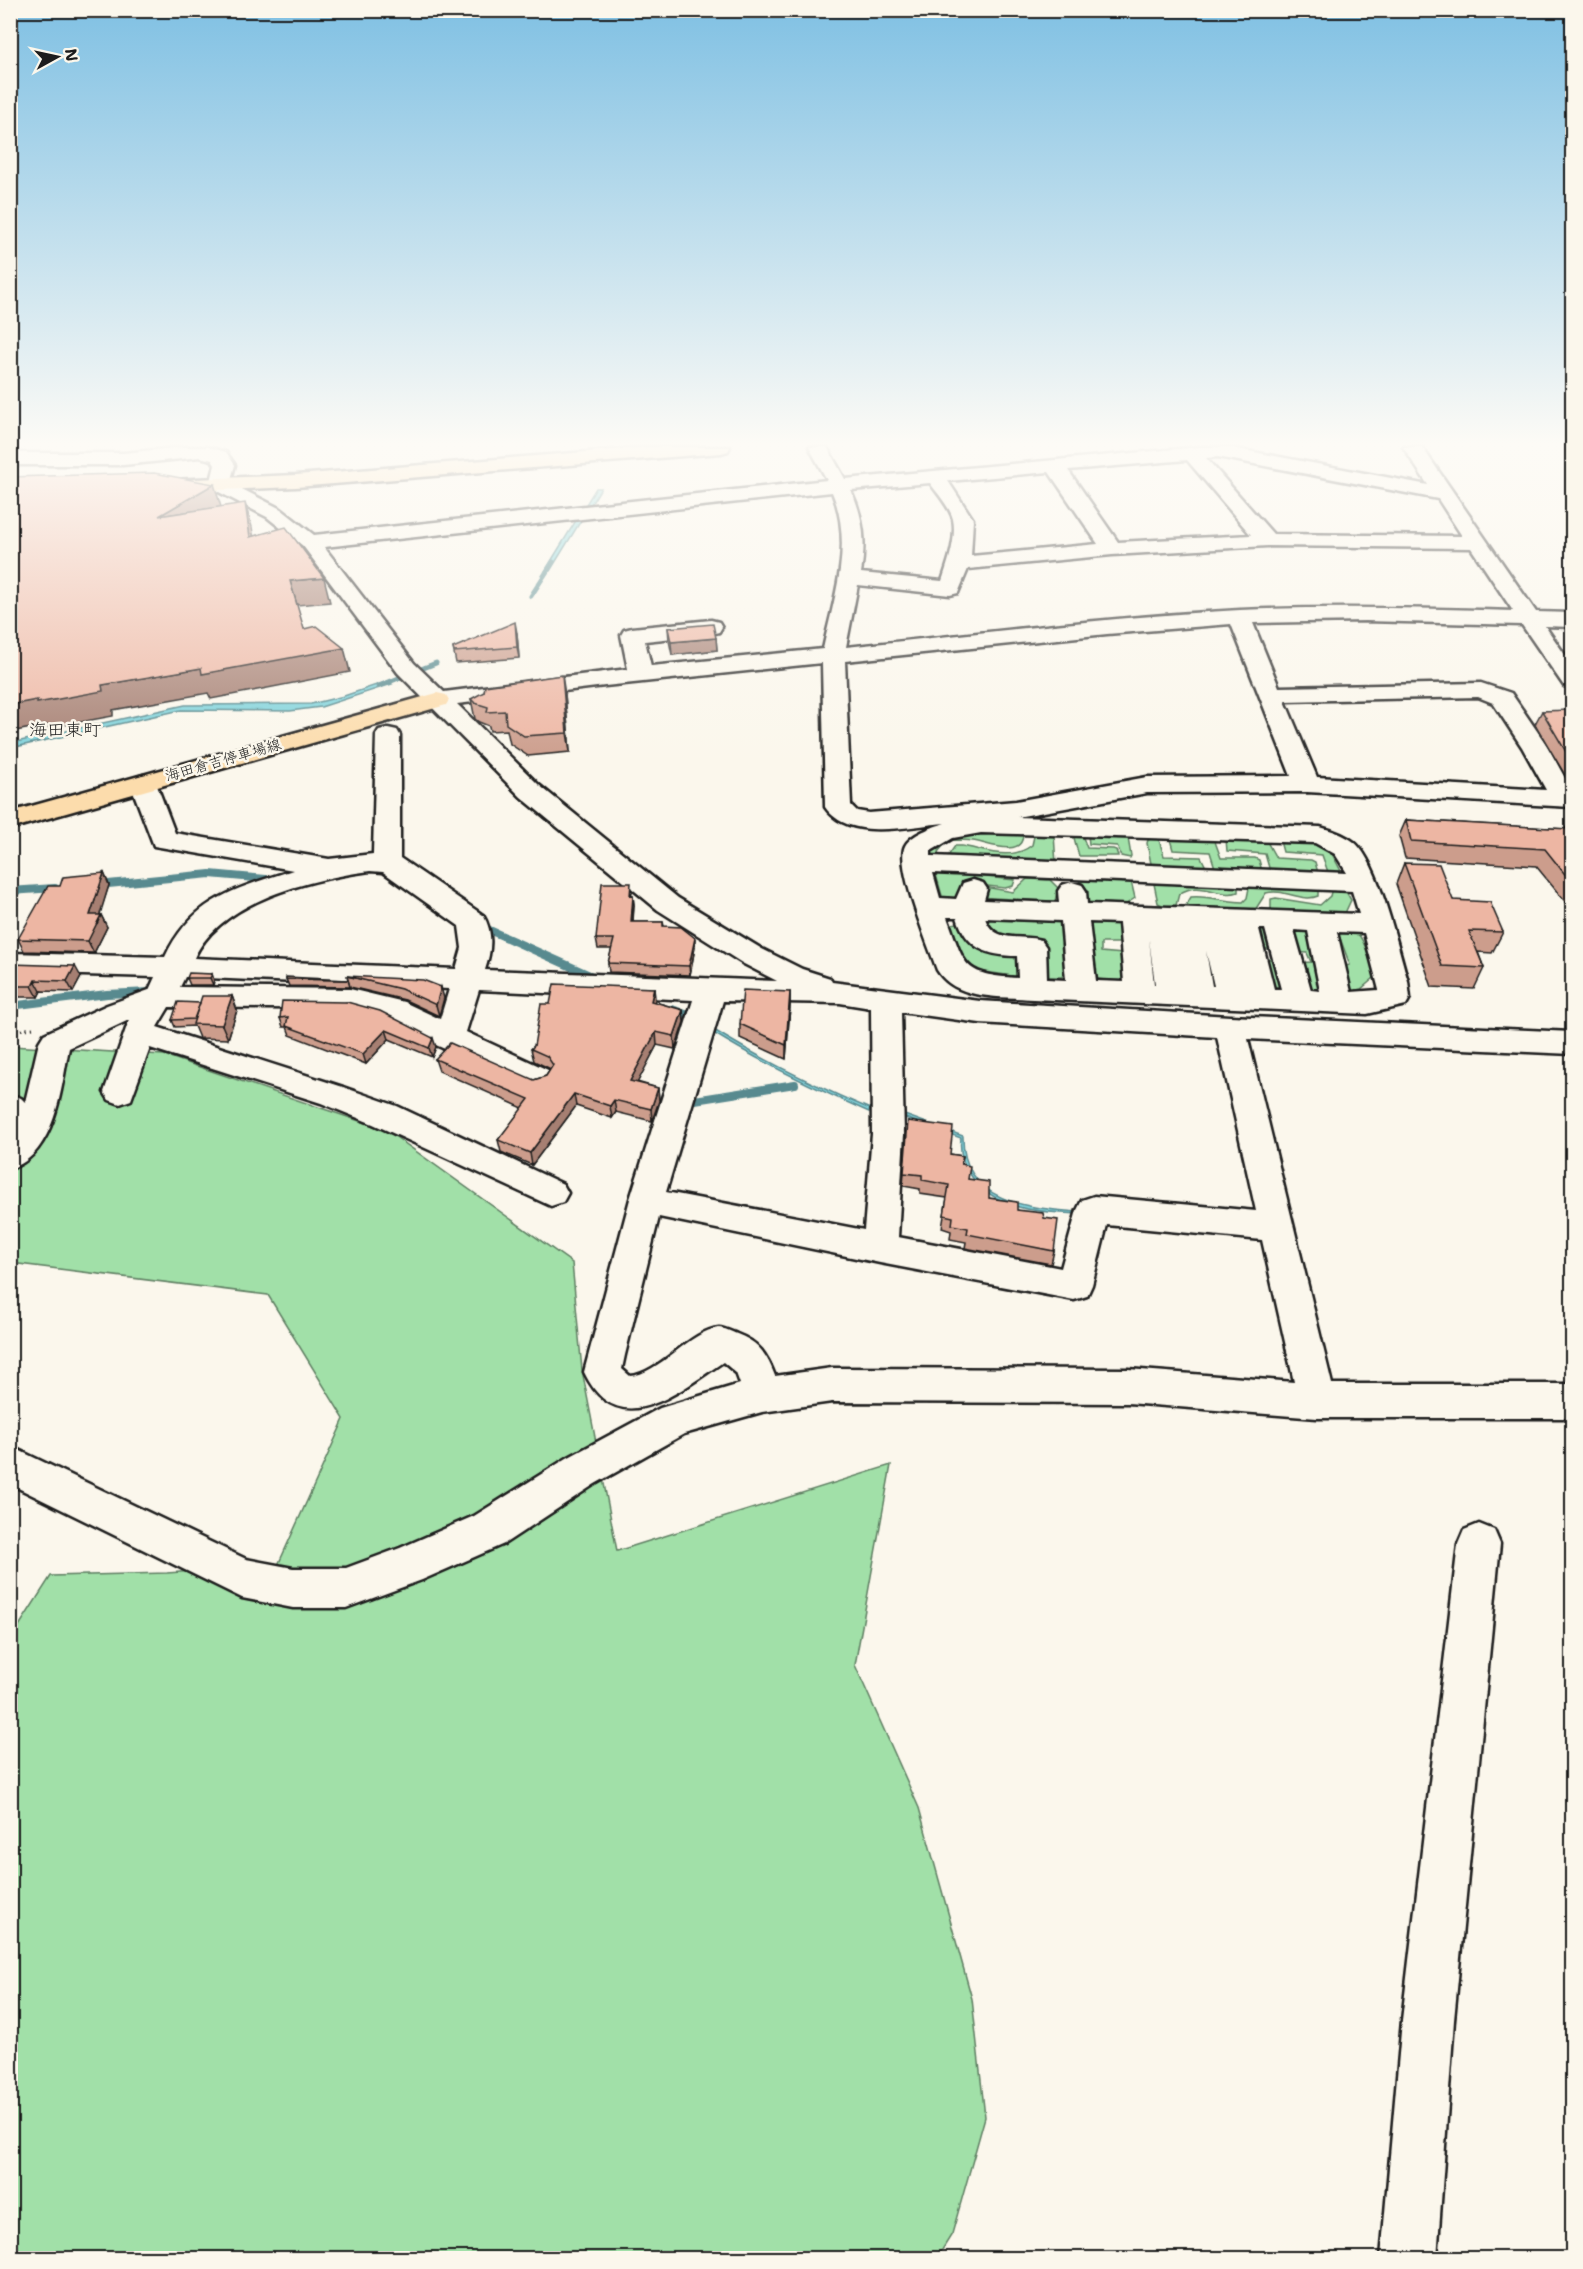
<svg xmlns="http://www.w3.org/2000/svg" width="1583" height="2269" font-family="'Shantell Sans','Klee One',sans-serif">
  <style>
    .green { fill: #a1e0a8; stroke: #5e7e62; stroke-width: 1.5 }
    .water { fill: #82d3db; stroke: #598a8f; stroke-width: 1.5 }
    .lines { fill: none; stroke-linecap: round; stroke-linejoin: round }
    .stream-far1 { stroke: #598a8f; stroke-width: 5 }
    .stream { stroke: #598a8f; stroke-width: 8 }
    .minor-casing { stroke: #1c1c1c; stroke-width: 5 }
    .major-casing { stroke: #1c1c1c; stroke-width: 5 }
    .highway-casing { stroke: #1c1c1c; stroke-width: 5 }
    .path { stroke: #1c1c1c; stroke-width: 3; stroke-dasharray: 1.5 4; stroke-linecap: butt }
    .minor { fill: #fbf7ec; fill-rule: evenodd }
    .major { fill: #fcdcac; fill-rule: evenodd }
    .highway { fill: #fcdcac; fill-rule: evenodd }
    .wall { fill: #cc9d8c; stroke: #1c1c1c; stroke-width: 1.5 }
    .shaded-wall { fill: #a67f72; stroke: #1c1c1c; stroke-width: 1.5 }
    .building { fill: #edb6a3; stroke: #1c1c1c; stroke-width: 1.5 }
    .labels { text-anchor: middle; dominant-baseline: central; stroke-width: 5; stroke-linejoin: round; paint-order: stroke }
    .far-street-label { font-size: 15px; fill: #1c1c1c; stroke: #fbf7ec }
    .far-quarter-label { font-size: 18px; fill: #1c1c1c; stroke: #fbf7ec }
  </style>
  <rect width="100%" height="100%" fill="#fbf7ec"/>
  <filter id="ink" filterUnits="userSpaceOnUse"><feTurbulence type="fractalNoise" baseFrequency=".0167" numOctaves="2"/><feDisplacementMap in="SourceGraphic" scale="12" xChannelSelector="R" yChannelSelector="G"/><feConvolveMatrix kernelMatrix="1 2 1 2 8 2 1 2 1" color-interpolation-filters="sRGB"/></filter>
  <g filter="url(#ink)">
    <g class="green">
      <path d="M1002,830L1023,834C1023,859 987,843 973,841C965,840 956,840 948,840L938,852L939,860L933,863C922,830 982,833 1002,830Z"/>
      <path d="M1035,832L1054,834L1056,865L949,858L948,856L955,846H962C985,850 1011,862 1032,845Z"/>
      <polygon points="1076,835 1082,835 1087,848 1113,849 1116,850 1118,856 1079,856 1074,838"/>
      <polygon points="1088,835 1125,836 1128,838 1131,856 1130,858 1121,856 1117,846 1089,844"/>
      <polygon points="1158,837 1164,856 1201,857 1207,869 1165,869 1151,864 1147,843 1148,840"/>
      <polygon points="1170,839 1214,839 1221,858 1255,858 1259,860 1262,871 1216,871 1210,852 1173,850"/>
      <polygon points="1226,839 1266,840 1276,858 1311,860 1315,862 1318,873 1270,871 1265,854 1227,851"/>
      <polygon points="1280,841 1309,842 1330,850 1342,873 1329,875 1322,855 1283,852"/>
      <polygon points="934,868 956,874 1015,880 1013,886 1005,888 979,885 945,906"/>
      <polygon points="1079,878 1131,881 1135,898 1126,904 1088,903 1082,897"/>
      <polygon points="1027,879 1050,880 1058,888 1055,901 1047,901 977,897 985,887 1013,892"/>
      <path d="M1153,879L1238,884V892C1220,899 1201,879 1179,894L1176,905L1164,906L1158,903Z"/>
      <path d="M1250,883L1318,886V896C1302,903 1284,888 1266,893L1255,910L1185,907L1191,897C1208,895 1225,902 1243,902L1247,898Z"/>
      <polygon points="1332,888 1344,888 1351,900 1345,913 1275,912 1271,910 1271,899 1276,898 1320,905 1330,896"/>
      <polygon points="986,914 1058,920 1062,927 1064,972 1062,977 1044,977 1039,944 995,939 983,924"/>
      <polygon points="1119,918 1124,943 1101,943 1101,952 1123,954 1129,981 1114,982 1095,978 1087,925 1090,921"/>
      <polygon points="964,922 1023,950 1026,978 972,970 959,959 951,924"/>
      <polygon points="1252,925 1272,925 1284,987 1267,987 1259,959 1273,959 1269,949 1259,949"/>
      <polygon points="1287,927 1312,930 1328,989 1304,989 1298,963 1311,962 1307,953 1294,952"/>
      <path d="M1330,929C1338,929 1351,928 1358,934C1364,940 1374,969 1374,978L1361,989L1349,992L1340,967L1350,965L1340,938L1333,936Z"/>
      <polygon points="11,1046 164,1055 386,1130 572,1263 582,1370 617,1551 891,1465 855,1665 919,1808 972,1999 985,2117 952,2234 937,2258 11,2258 10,1640 51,1576 167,1573 278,1565 344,1419 268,1295 11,1263"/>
    </g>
    <g class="water">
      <polygon points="596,488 601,488 550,571 545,571"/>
      <polygon points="388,681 392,684 321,707 290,711 181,710 11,748 11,743 185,705 311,704 344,696"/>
      <path d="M714,1030C764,1061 816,1086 870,1109L869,1112C814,1088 762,1063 712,1032Z"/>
      <path d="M899,1113L963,1136C962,1202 1027,1208 1078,1212L1079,1214C1040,1212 998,1211 972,1177C963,1165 959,1153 961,1138L897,1115Z"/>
    </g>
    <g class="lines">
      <g class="stream-far1">
        <polyline points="531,596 553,562"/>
        <polyline points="379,686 436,663"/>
      </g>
      <g class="stream">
        <polyline points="98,885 210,874 266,879"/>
        <polyline points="10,891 55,888"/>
        <polyline points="487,929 594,977"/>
        <polyline points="10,1006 107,994 150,992"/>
        <polyline points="672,1009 688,1015"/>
        <polyline points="695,1100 795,1084"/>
      </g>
      <defs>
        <g id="minor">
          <path d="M184,447H208L226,452L235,465L230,483L281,509L314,535L827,480L809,447H827L845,479L1199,447H1227L1428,485L1403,447H1422L1536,612L1572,613V627L1545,626L1572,665V688L1564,686L1522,625L1365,621L1253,623L1279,687L1481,683L1511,693L1548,747L1572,791V807L1307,792L1147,793L1017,817L1320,827C1331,830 1345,835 1354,842C1379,862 1398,948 1408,981L1410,998L1406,1005L1367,1014L1033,999C1002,996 956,1001 937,970C929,947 895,865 905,846C911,834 933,827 945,823C908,826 849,842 825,807L822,663L605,686L457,704L539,785L678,898L762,949L802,969L830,978L832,982L980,1001L1230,1016L1572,1032V1054L1248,1039L1332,1384H1572V1418H1317L1128,1403L832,1402L762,1412L684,1434L595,1484L504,1544L422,1580L346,1608H293L242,1598L10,1484V1446L246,1559L293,1568H346L400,1548L474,1516L567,1458L660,1408L740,1384L736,1373L723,1362C678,1392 618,1444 584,1372L630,1199L693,1000L479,990L466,1032L548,1070L553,1078L548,1086L537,1090L438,1046L384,1018L350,1009L169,1007L157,1027L343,1087L397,1106L563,1184L568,1193L563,1202L551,1206L373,1124L321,1103L150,1048L131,1100L120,1104L109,1100L104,1092L129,1020L69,1048C61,1088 56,1154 10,1169V1094L21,1098L25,1102L39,1042L44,1034L107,1005L149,990L155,977L10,973V953L165,957C193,898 236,889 293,870L154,846L130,783L134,778L143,775L152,778L156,783L175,833L329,859L373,854L376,735L379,730L388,728L397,730L400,735V858L483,915C494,933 491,952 485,970L777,981L742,963L658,910L521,797L398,673L303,546L267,517L213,489L210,485L215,465L212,460L200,457L123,465H10V453H123ZM1218,457L1438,499L1462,536L1273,534L1206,458ZM1187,460L1251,535L1118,542L1068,470ZM1049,472L1098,544L971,556L973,519L948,481ZM930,483C937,493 950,507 953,519C957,538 948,563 942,581L861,573C866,543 864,518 851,490ZM832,492C854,544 834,597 823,649L651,666L645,641L711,634L719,632L722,627L719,622L711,620L632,628L624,630L621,635L628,669L444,692L414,663L324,547ZM1267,546L1471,548L1513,611C1422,608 1331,606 1240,610C1108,617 977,634 846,647L858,585L950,595L958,593L968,569L1112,555ZM1231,624L1291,776L1147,777L1016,801L869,813L857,811L851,805L845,661L1107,634ZM1478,697L1493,703L1522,747L1546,790L1317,777L1285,701ZM981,833L1315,843L1335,854L1347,873L931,856V851L953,838ZM370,871L383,872L459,926L462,948L456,969L194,958C221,900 312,879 370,871ZM933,873L1352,891L1359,914L1087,904L1086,891L1082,885L1072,882L1062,885L1058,891L1059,903L984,900L987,889L983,883L973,880L963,883L956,899L940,898ZM947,917H957C966,948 987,956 1017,956L1018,978C961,975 965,965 947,917ZM985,918L1061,921L1066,980L1047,979L1046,947L1041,940C1020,934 994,944 985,918ZM1089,922L1119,923L1124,982L1096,981ZM1259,929H1265L1281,989H1274ZM1294,930L1308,931L1320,991L1311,990ZM1337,932L1364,933L1379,990L1351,992ZM1149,939L1155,984H1154ZM1206,951L1214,986H1212ZM185,977L449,989L440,1019L404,1002L350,989L180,987ZM723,1001L840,1003L871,1008L872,1134L864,1230L666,1192ZM901,1012L980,1023L1217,1037L1256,1211L1094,1196L1082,1200L1077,1210L1061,1268L898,1237L904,1134ZM659,1217L880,1263L1074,1300L1087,1296L1092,1285L1107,1225L1262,1240L1294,1382L1128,1369L832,1368L775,1376C767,1355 759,1342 737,1334C732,1332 724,1328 719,1328C691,1330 658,1375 630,1376L622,1369L625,1355Z"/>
          <polygon points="1479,1524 1494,1530 1500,1544 1454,2020 1437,2258 1381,2258 1402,2020 1458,1544 1464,1530"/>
        </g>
        <polygon id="major" points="437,693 446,695 449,700 446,705 10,829 10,812"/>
        <polygon id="highway" points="649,447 730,447 728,451 721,453 296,487 169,492 162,490 159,486 162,482 169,480 296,475"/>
      </defs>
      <use href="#minor" class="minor-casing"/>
      <use href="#major" class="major-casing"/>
      <use href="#highway" class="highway-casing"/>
      <polyline class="path" points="10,1031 33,1028"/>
      <use href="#minor" class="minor"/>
      <use href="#major" class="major"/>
      <use href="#highway" class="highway"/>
    </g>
    <g class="wall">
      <polygon points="668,628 716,638 717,650 672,655 669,641"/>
      <polygon points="517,633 519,658 456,663 453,648"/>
      <polygon points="565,694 570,752 528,756 510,744 507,730 490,731 489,726 479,722 475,719 471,699"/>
      <polygon points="1542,711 1572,712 1572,787 1535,724"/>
      <polygon points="1572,800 1572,820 1568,809"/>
      <polygon points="1406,820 1565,829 1570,821 1572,821 1572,910 1536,866 1405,858 1399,836"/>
      <polygon points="1404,863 1453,900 1503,932 1492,953 1478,952 1484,968 1474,989 1432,987 1396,884"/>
      <polygon points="104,873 109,885 99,915 101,915 107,927 94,953 24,951 18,939 60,886"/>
      <polygon points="632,892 631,896 633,896 634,905 633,922 663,922 664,926 695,947 690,975 609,972 608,963 612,949 598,949 596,939"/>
      <polygon points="10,964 81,977 73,992 41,991 38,997 10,997"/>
      <polygon points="212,974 214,981 213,985 190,985 187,978"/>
      <polygon points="347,976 444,998 439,1016 405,1000 350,987"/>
      <polygon points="286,979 348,980 350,987 289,986"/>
      <polygon points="654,988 655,1002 683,1010 684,1022 675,1049 657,1045 637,1082 658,1088 659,1101 652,1121 616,1112 612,1118 576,1106 532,1165 501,1152 498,1140 523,1108 439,1071 435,1059 534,1080 546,1076 550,1069 549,1068 534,1061 531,1049 534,1046 550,1004"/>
      <polygon points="790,992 790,1006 786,1059 740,1038 740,1024"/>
      <polygon points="232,996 237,1010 228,1039 199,1038 194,1026 175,1027 172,1020 200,1003"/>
      <polygon points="347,1002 436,1047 432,1057 389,1039 366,1064 290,1035 287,1027 283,1027 280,1018"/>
      <polygon points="908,1121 950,1154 963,1156 961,1164 968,1179 989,1198 1017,1210 1044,1218 1054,1251 1051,1264 965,1248 966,1242 950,1239 951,1231 942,1228 947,1198 920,1194 920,1189 903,1186"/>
    </g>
    <g class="shaded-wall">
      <polygon points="214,484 221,507 159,516"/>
      <polygon points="245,503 252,527 257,560 250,537"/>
      <polygon points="324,578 330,602 297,605 290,581"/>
      <polygon points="515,622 517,633 519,658 517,647"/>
      <polygon points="716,638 717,650 672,655 671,642"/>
      <polygon points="344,648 350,672 211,699 208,693 113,710 113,716 48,728 47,725 10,732 10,705 102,685 201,668"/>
      <polygon points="562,675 565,694 570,752 567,733"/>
      <polygon points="104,873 109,885 97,924 101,915 107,927 94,953 88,941 90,915"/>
      <polygon points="633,896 634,905 632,931 631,922"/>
      <polygon points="695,938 695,947 690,975 689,966"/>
      <polygon points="75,966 81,977 73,992 67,981"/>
      <polygon points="212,974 214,981 213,985 210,978"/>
      <polygon points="35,980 41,991 38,997 32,986"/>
      <polygon points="441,987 444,998 439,1016 436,1005"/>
      <polygon points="654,988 655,1000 652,1014 651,1001"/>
      <polygon points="790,992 790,1006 786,1059 786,1045"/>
      <polygon points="232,996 237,1010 228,1039 222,1025"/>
      <polygon points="683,1010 684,1022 675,1049 674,1036"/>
      <polygon points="386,1030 389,1039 366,1064 363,1054"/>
      <polygon points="656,1032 657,1045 632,1093 630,1081"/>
      <polygon points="433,1038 436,1047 432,1057 429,1048"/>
      <polygon points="658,1088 659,1101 652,1121 651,1109"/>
      <polygon points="574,1094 576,1106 532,1165 530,1153"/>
      <polygon points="614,1100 616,1112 612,1118 610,1106"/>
    </g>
    <g class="building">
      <polygon points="154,473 214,484 159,516 245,503 250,537 286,527 324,578 290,581 304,629 316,626 344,648 202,674 201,668 102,685 103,691 37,703 37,700 10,705 10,477"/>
      <polygon points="515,622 517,647 454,652 453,648"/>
      <polygon points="713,624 716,638 671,642 668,628"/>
      <polygon points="562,675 567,733 524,736 506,724 505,711 487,712 488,707 475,703 471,699 484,692 485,686"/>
      <polygon points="1571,710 1572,712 1572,762 1542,711"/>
      <polygon points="1406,820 1569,829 1570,821 1572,821 1572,883 1545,849 1411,841"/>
      <polygon points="1404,863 1439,864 1453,900 1490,902 1503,932 1469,931 1484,968 1442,966"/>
      <polygon points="104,873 90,915 101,915 88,941 18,939 48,886 60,886 63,877"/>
      <polygon points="602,883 631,883 630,896 633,896 631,922 663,922 663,926 681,927 695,938 689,966 608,963 614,939 596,939"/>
      <polygon points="10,964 75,966 67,981 35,980 32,986 10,986"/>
      <polygon points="189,973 212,974 210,978 187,978"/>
      <polygon points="347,976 423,980 441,987 436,1005 401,989"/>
      <polygon points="286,977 348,980 286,979"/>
      <polygon points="554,984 654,988 651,1001 683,1010 674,1036 656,1032 630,1081 658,1088 651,1109 614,1100 610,1106 574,1094 530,1153 498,1140 529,1099 435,1059 450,1043 534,1080 546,1076 553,1065 547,1056 531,1049 534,1046 541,1004 550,1004"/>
      <polygon points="743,990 790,992 786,1045 740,1024"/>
      <polygon points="202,996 232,996 222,1025 193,1024"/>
      <polygon points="282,1001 347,1002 380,1011 433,1038 429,1048 386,1030 363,1054 286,1026 288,1017 280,1018"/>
      <polygon points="178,1002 200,1003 194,1019 172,1020"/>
      <polygon points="908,1121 953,1127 950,1154 963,1156 961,1164 970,1166 968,1179 989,1182 989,1198 1017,1202 1017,1210 1043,1213 1044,1218 1058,1220 1054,1251 967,1234 968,1228 952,1225 953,1217 944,1215 949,1185 922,1180 922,1175 904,1173"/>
    </g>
  </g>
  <linearGradient id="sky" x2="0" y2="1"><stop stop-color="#7fc0e3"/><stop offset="0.58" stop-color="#fdfbf6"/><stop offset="1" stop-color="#fdfbf6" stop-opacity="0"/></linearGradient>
  <rect width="1583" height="765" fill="url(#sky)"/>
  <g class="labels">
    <g class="far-street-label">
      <text transform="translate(223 760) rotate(-16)">海田倉吉停車場線</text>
    </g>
    <g class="far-quarter-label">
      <text x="65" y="730">海田東町</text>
    </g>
  </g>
  <rect width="1583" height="2269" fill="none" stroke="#fbf7ec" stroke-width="36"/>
  <rect x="18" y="18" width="1547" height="2233" fill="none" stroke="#1c1c1c" stroke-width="2" filter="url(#ink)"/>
  <g transform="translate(57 57) rotate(82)" stroke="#fbf7ec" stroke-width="4.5" paint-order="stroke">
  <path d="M0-4.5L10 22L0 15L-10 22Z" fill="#1c1c1c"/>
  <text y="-9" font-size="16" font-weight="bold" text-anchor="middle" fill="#1c1c1c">N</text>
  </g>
</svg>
